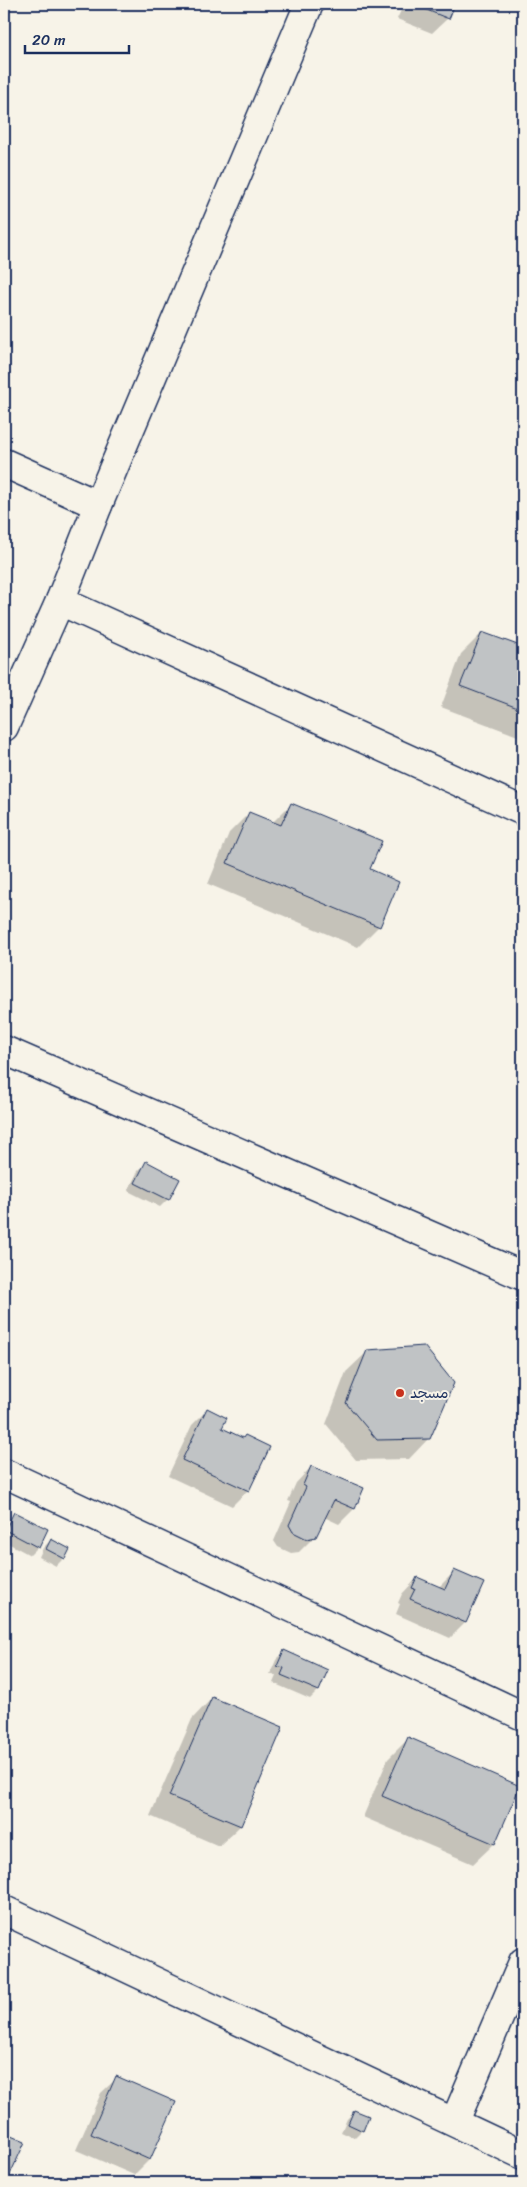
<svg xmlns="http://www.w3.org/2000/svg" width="527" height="2187" font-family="Sriracha,'Playpen Sans Arabic',sans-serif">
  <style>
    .shadow { fill: #0003 }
    .building { fill: #c0c3c5; stroke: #1b2f5e }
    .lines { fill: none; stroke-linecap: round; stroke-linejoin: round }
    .minor-casing { stroke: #1b2f5e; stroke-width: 31 }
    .minor { stroke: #f7f3e8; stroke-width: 28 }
    .poi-dot { fill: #c8321e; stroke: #f7f3e8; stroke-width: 2 }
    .labels { text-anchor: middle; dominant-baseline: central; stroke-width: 4; stroke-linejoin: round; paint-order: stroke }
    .poi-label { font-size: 15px; fill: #1b2f5e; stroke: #f7f3e8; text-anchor: start }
  </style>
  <rect width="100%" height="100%" fill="#f7f3e8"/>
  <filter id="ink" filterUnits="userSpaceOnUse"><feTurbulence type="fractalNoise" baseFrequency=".02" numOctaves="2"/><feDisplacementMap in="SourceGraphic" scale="10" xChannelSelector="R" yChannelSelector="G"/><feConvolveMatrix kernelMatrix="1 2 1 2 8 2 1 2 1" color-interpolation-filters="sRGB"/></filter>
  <g filter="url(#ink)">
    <g class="shadow">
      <polygon points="404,4 454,4 448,18 432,33 397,19"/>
      <polygon points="482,633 523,649 523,738 441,707 461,654"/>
      <polygon points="291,804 368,870 379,926 358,947 208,884 229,833 249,813 272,823"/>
      <polygon points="146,1163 168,1199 160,1207 128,1191 138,1171"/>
      <polygon points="367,1352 429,1438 409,1459 356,1460 326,1424 346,1372"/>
      <polygon points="207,1410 221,1429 242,1439 268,1447 248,1490 232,1506 168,1476 192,1425"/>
      <polygon points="311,1467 354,1509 339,1524 324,1517 315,1536 299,1552 291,1553 278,1547 274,1541 291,1502 288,1501 296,1483"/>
      <polygon points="15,1513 38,1547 30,1555 4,1541 4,1527"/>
      <polygon points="51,1540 64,1558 56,1566 39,1557 43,1548"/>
      <polygon points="454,1572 482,1584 465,1623 450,1638 396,1614 400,1604 398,1603 402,1594 417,1578 438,1588"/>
      <polygon points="284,1652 318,1691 310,1699 273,1683 276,1676 270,1674 276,1660"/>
      <polygon points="212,1698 282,1727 240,1826 219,1846 150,1816 192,1719"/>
      <polygon points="408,1739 519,1786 494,1844 473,1864 363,1817 388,1759"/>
      <polygon points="117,2078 175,2103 149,2160 134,2175 76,2150 101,2093"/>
      <polygon points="355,2111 362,2130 354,2138 341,2132 347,2119"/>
    </g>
    <g class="building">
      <polygon points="412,4 455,4 449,19"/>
      <polygon points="482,632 523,647 523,710 460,686"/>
      <polygon points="291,803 382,841 370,869 399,882 380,927 227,863 249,812 281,825"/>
      <polygon points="146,1161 180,1179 169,1200 135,1183"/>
      <polygon points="424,1346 454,1383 430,1439 377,1440 346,1403 367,1350"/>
      <polygon points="207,1408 227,1418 222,1428 243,1438 245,1435 270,1447 249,1491 182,1460"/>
      <polygon points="311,1466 364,1488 355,1509 334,1500 316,1537 307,1539 293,1532 289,1525 306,1487 303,1485"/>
      <polygon points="14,1512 48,1529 39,1548 5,1530"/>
      <polygon points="51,1539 70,1549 65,1559 46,1549"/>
      <polygon points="454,1570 484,1583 466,1623 410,1599 415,1589 412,1588 417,1577 445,1589"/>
      <polygon points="284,1650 328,1670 319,1691 281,1675 284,1668 277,1666"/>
      <polygon points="212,1697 283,1727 241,1826 169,1796"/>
      <polygon points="408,1737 520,1786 495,1844 382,1796"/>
      <polygon points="116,2076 176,2102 150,2160 91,2134"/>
      <polygon points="354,2110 369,2116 363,2131 348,2124"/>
      <polygon points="4,2133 25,2142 6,2183 4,2183"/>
    </g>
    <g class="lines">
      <defs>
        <g id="minor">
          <polyline points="4,463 98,505"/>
          <polyline points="60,601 523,811"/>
          <polyline points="4,727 60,601 98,505 309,4"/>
          <polyline points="4,1050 523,1276"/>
          <polyline points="4,1473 523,1716"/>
          <polyline points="4,1910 523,2155"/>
          <polyline points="455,2121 523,1962"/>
        </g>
      </defs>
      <use href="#minor" class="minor-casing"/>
      <use href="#minor" class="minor"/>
    </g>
  </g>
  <circle class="poi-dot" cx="400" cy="1393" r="5"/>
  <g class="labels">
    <g class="poi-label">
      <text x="410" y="1393">مسجد</text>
    </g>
  </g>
  <rect width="527" height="2187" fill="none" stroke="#f7f3e8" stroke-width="20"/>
  <rect x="10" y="10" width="507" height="2167" fill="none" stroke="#1b2f5e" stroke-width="2" filter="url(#ink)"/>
  <path d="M25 45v8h104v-8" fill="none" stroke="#1b2f5e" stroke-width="2.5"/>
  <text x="32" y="45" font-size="15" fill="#1b2f5e" stroke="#f7f3e8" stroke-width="4" paint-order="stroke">20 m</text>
</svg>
